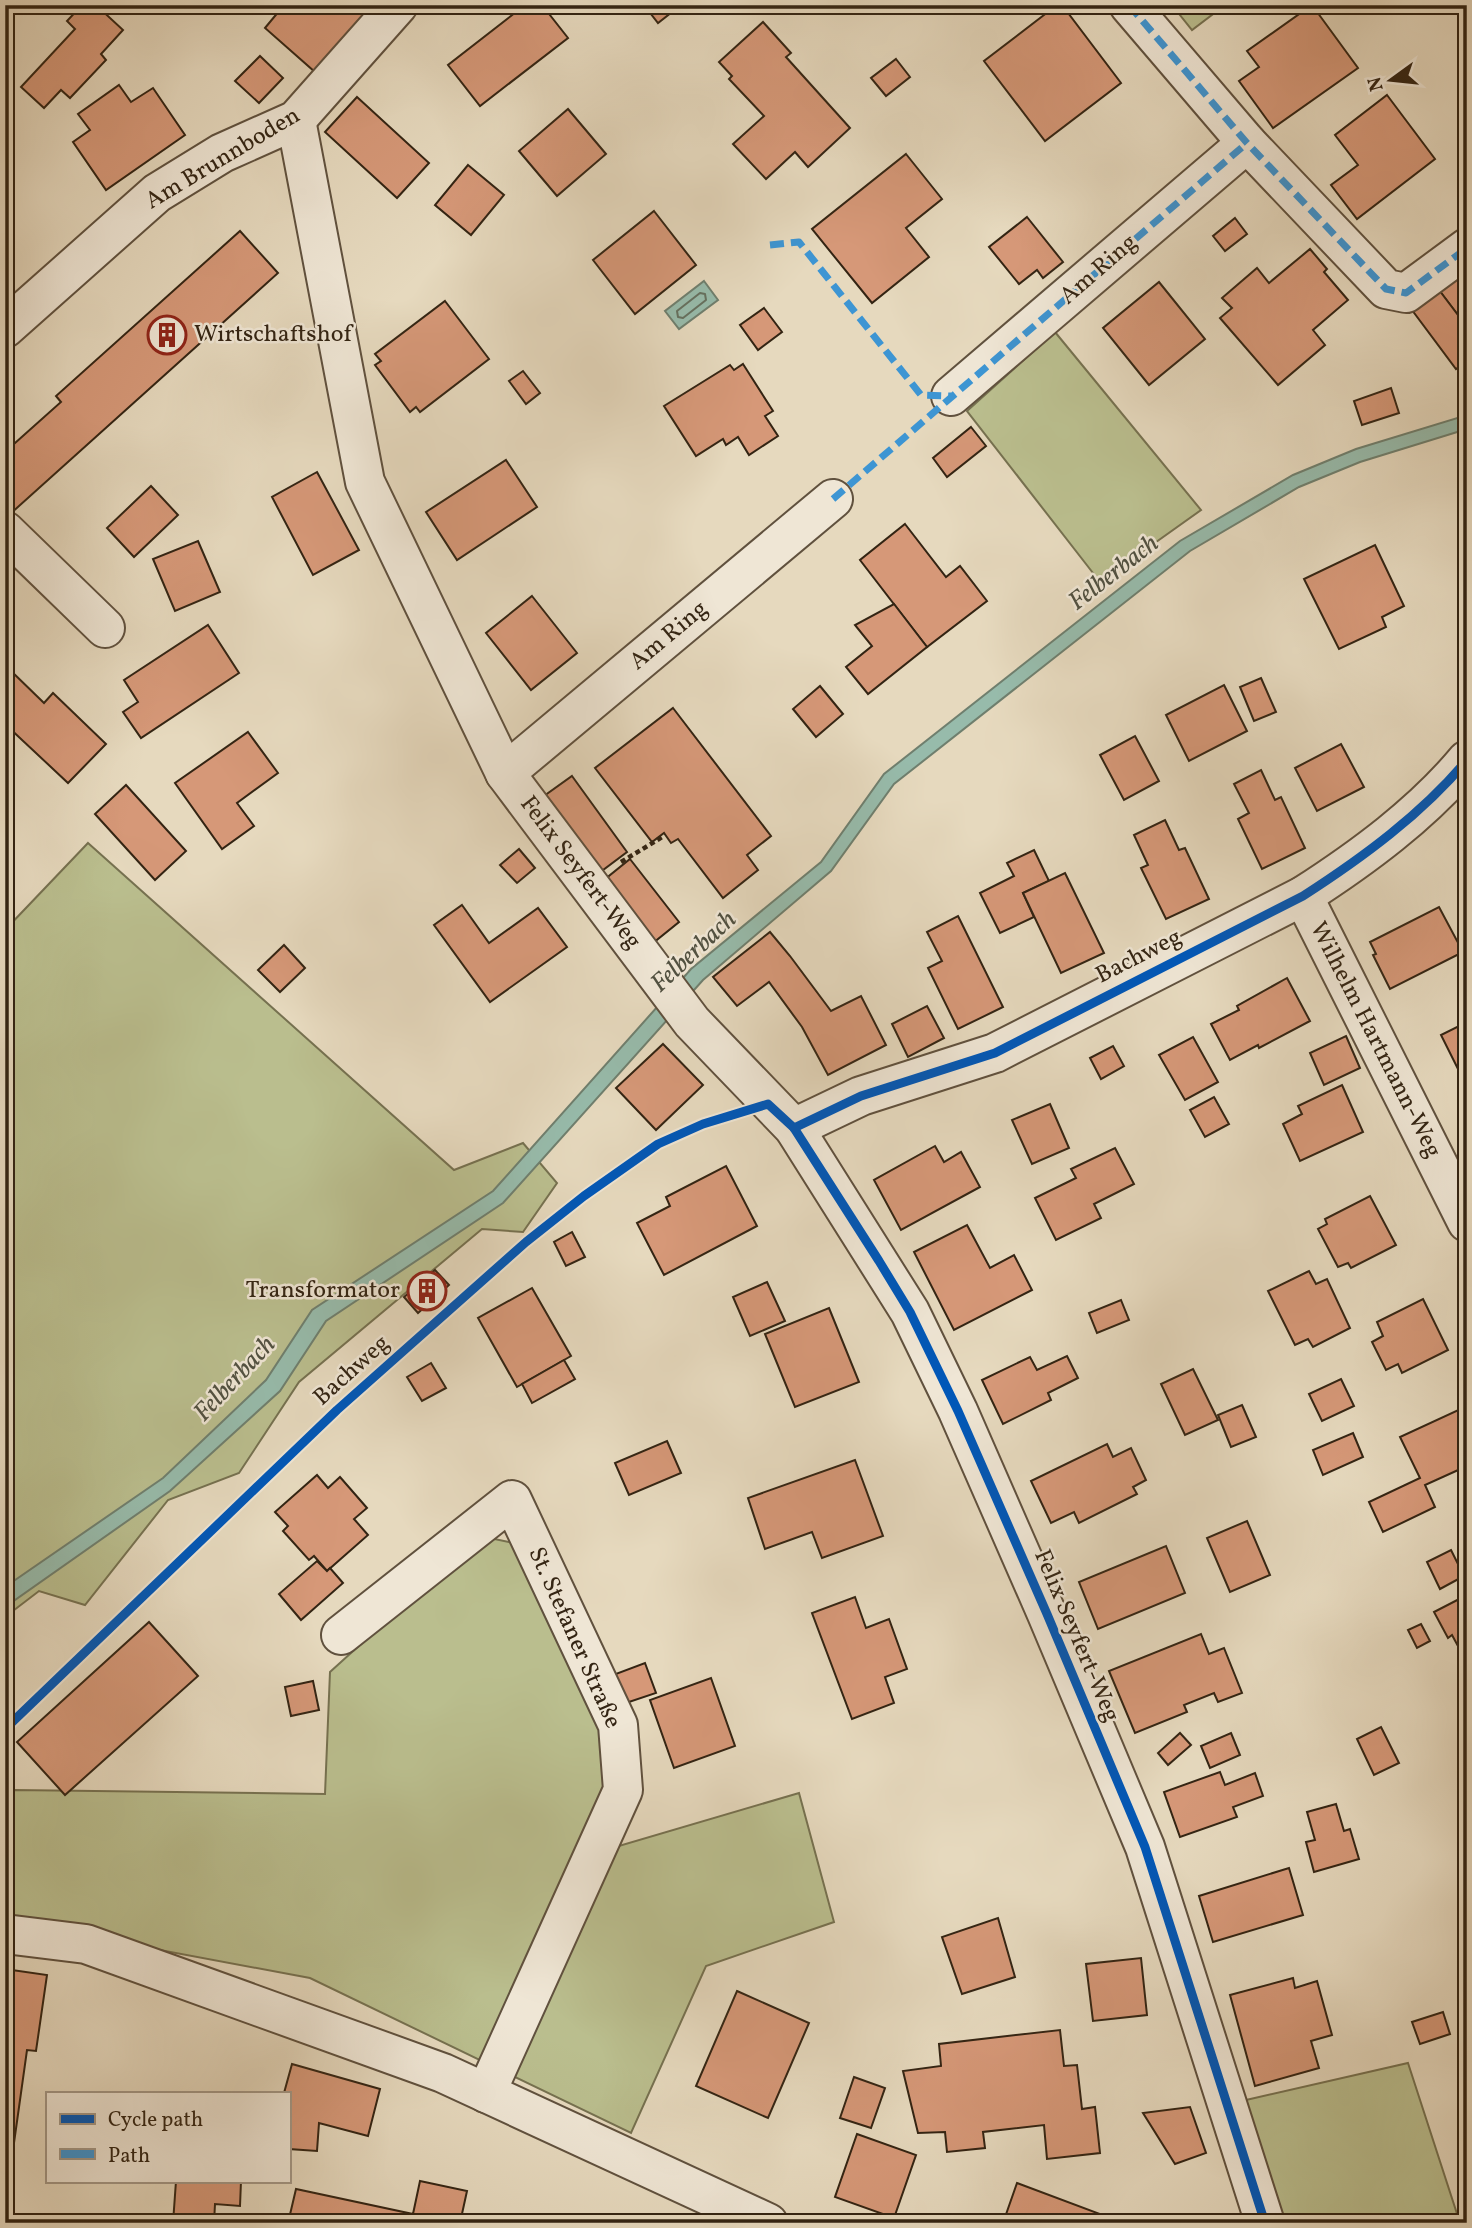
<svg xmlns="http://www.w3.org/2000/svg" width="1472" height="2228" font-family="Vollkorn,serif">
  <style>
    .green { fill: #babe8e; stroke: #767150; stroke-width: 2 }
    .water { fill: #97bbab; stroke: #6f7f6e; stroke-width: 2 }
    .lines { fill: none; stroke-linecap: round; stroke-linejoin: round }
    .shore { stroke: #65705f; stroke-width: 2 }
    .building { fill: #d69878; stroke: #332413; stroke-width: 2 }
    .minor-casing { stroke: #60513e; stroke-width: 42 }
    .path { stroke: #332413; stroke-width: 4.5; stroke-dasharray: 5 3.5; stroke-linecap: butt }
    .minor { stroke: #efe6d5; stroke-width: 38 }
    .quiet { stroke: #3d95d3; stroke-width: 7; stroke-dasharray: 14 7; stroke-linecap: butt }
    .cycleway-casing { stroke: #efe6d5; stroke-width: 13 }
    .cycleway { stroke: #0057b8; stroke-width: 9 }
    .labels { text-anchor: middle; dominant-baseline: central; stroke-width: 5; stroke-linejoin: round; paint-order: stroke }
    .street-label { font-size: 24px; fill: #332413; stroke: #efe6d5 }
    .poi-label { font-size: 24px; fill: #332413; stroke: #efe6d5; text-anchor: start }
    .water-label { font-size: 26px; font-style: italic; fill: #515141; stroke: #efe6d5 }
  </style>
  <rect width="100%" height="100%" fill="#e6d9be"/>
  <filter id="stains"><feTurbulence type="fractalNoise" baseFrequency=".00286" numOctaves="4"/><feColorMatrix values="0 0 0 0 .2 0 0 0 0 .09 0 0 0 0 .02 0 0 0 .5 -.17"/></filter>
  <radialGradient id="worn" r=".72"><stop offset=".6" stop-color="#630" stop-opacity="0"/><stop offset="1" stop-color="#630" stop-opacity=".3"/></radialGradient>
  <g class="green">
    <polygon points="1172,5 1225,5 1192,30"/>
    <polygon points="1055,332 1201,510 1100,582 967,411"/>
    <polygon points="88,843 454,1170 523,1143 557,1183 523,1232 482,1229 299,1382 239,1473 168,1500 85,1605 39,1591 5,1617 5,930"/>
    <polygon points="480,1536 528,1546 606,1741 619,1846 799,1793 834,1922 706,1966 631,2133 310,1978 5,1921 5,1794 14,1790 325,1794 330,1672"/>
    <polygon points="1408,2063 1460,2223 1283,2223 1246,2100"/>
  </g>
  <g class="water">
    <polygon points="704,281 718,300 679,329 665,311"/>
    <polygon points="1467,415 1467,429 1360,462 1299,487 1190,551 894,784 831,871 703,980 503,1203 326,1321 280,1391 170,1491 5,1607 5,1587 163,1478 266,1380 312,1310 493,1191 691,969 821,862 884,774 1180,541 1293,475 1356,449"/>
  </g>
  <g class="lines">
    <polygon class="shore" points="700,293 705,294 706,300 683,318 678,317 677,311"/>
  </g>
  <g class="building">
    <polygon points="82,5 96,5 123,30 101,54 106,60 70,98 61,90 44,108 21,87 75,29 67,21"/>
    <polygon points="284,5 388,5 376,20 366,12 315,72 265,28"/>
    <polygon points="525,5 542,5 568,38 480,106 448,65"/>
    <polygon points="644,5 681,5 658,23"/>
    <polygon points="1057,5 1062,5 1121,83 1045,141 984,61"/>
    <polygon points="1312,5 1358,68 1273,128 1239,81 1259,67 1247,51"/>
    <polygon points="763,22 791,53 786,57 850,128 808,167 795,152 766,179 733,144 764,116 729,79 732,76 719,62"/>
    <polygon points="260,56 283,78 259,103 235,81"/>
    <polygon points="896,59 910,77 886,96 871,78"/>
    <polygon points="119,85 131,102 153,88 185,135 106,190 73,142 90,130 78,114"/>
    <polygon points="1387,95 1435,159 1357,219 1331,185 1358,165 1335,135"/>
    <polygon points="357,97 429,163 397,198 325,132"/>
    <polygon points="568,109 606,154 557,196 519,151"/>
    <polygon points="906,154 942,199 906,228 929,257 872,303 812,229"/>
    <polygon points="468,165 504,195 471,235 435,205"/>
    <polygon points="654,211 696,265 635,314 593,260"/>
    <polygon points="1027,217 1063,262 1043,278 1037,270 1019,284 989,247"/>
    <polygon points="1235,218 1247,234 1225,251 1213,236"/>
    <polygon points="240,231 278,273 9,515 5,512 5,452 61,402 56,396"/>
    <polygon points="1310,249 1327,269 1324,272 1348,300 1313,330 1325,345 1278,385 1220,318 1232,308 1222,298 1257,268 1269,283"/>
    <polygon points="1462,266 1467,272 1467,327 1436,286"/>
    <polygon points="1159,282 1205,339 1149,385 1103,328"/>
    <polygon points="1436,286 1467,327 1467,361 1456,369 1409,306"/>
    <polygon points="445,301 489,359 420,412 416,407 410,412 375,365 381,361 375,354"/>
    <polygon points="764,308 782,332 758,350 740,325"/>
    <polygon points="743,364 773,411 765,416 778,436 749,455 738,437 726,445 723,439 696,456 664,406 730,365 734,370"/>
    <polygon points="523,371 540,393 526,404 509,381"/>
    <polygon points="1391,388 1399,413 1362,425 1354,401"/>
    <polygon points="971,427 986,446 947,477 933,458"/>
    <polygon points="506,460 537,507 457,560 426,512"/>
    <polygon points="317,472 359,550 313,575 272,497"/>
    <polygon points="151,486 178,515 134,557 107,528"/>
    <polygon points="905,524 946,577 960,566 987,601 927,647 860,560"/>
    <polygon points="198,541 220,592 175,611 153,559"/>
    <polygon points="1375,545 1404,606 1382,617 1386,627 1339,649 1304,579"/>
    <polygon points="532,596 577,653 531,690 486,633"/>
    <polygon points="894,604 927,647 868,694 846,667 872,646 855,625"/>
    <polygon points="208,625 239,673 141,738 123,712 138,702 124,680"/>
    <polygon points="8,668 44,703 53,693 106,744 68,783 5,724 5,671"/>
    <polygon points="1261,678 1276,712 1254,721 1240,687"/>
    <polygon points="1224,685 1247,731 1189,761 1166,715"/>
    <polygon points="820,686 843,714 816,737 793,709"/>
    <polygon points="673,708 771,836 747,855 758,870 723,898 678,839 671,843 664,833 652,842 595,768"/>
    <polygon points="248,732 278,773 237,803 254,826 222,849 175,783"/>
    <polygon points="1135,736 1159,781 1124,800 1100,755"/>
    <polygon points="1341,744 1364,787 1317,811 1295,768"/>
    <polygon points="1261,770 1275,800 1281,797 1305,848 1262,869 1238,819 1249,813 1234,784"/>
    <polygon points="572,776 627,852 599,873 544,796"/>
    <polygon points="126,785 186,851 155,880 95,814"/>
    <polygon points="1165,820 1179,850 1185,848 1209,899 1166,919 1141,868 1148,865 1134,835"/>
    <polygon points="519,849 535,868 517,883 500,865"/>
    <polygon points="1034,850 1049,881 1023,893 1034,917 1000,933 980,893 1014,876 1007,863"/>
    <polygon points="630,859 679,922 653,943 604,880"/>
    <polygon points="1065,873 1104,953 1061,973 1023,893"/>
    <polygon points="462,905 489,943 538,908 567,947 490,1002 434,925"/>
    <polygon points="1439,907 1463,952 1390,989 1373,955 1376,954 1370,942"/>
    <polygon points="958,916 1003,1007 958,1029 928,968 942,961 927,932"/>
    <polygon points="770,932 790,956 831,1011 861,996 886,1045 828,1075 802,1027 769,982 737,1006 713,977"/>
    <polygon points="284,945 305,968 280,992 258,970"/>
    <polygon points="1287,978 1310,1021 1259,1048 1258,1045 1230,1060 1211,1024 1239,1010 1237,1006"/>
    <polygon points="927,1006 944,1038 908,1057 892,1024"/>
    <polygon points="1467,1022 1467,1080 1464,1081 1441,1035"/>
    <polygon points="1346,1036 1360,1068 1324,1085 1310,1053"/>
    <polygon points="1193,1037 1218,1082 1185,1100 1159,1055"/>
    <polygon points="663,1044 703,1085 656,1130 616,1088"/>
    <polygon points="1113,1046 1124,1066 1101,1079 1090,1058"/>
    <polygon points="1342,1085 1363,1132 1300,1161 1283,1124 1302,1114 1298,1106"/>
    <polygon points="1214,1097 1229,1124 1205,1137 1190,1110"/>
    <polygon points="1050,1104 1069,1148 1032,1164 1012,1120"/>
    <polygon points="935,1146 944,1162 961,1152 980,1187 901,1230 874,1180"/>
    <polygon points="1115,1148 1134,1184 1094,1204 1101,1218 1056,1240 1035,1198 1076,1178 1071,1169"/>
    <polygon points="726,1166 757,1226 664,1275 637,1223 670,1206 666,1197"/>
    <polygon points="1370,1196 1396,1245 1351,1268 1348,1263 1338,1267 1318,1229 1327,1224 1325,1219"/>
    <polygon points="967,1225 990,1268 1014,1255 1032,1290 954,1330 914,1252"/>
    <polygon points="572,1232 585,1257 566,1266 554,1242"/>
    <polygon points="435,1270 449,1285 418,1313 404,1297"/>
    <polygon points="1309,1271 1316,1284 1327,1279 1350,1328 1313,1347 1308,1339 1295,1345 1268,1291"/>
    <polygon points="767,1282 785,1321 750,1336 733,1297"/>
    <polygon points="532,1288 571,1356 517,1387 478,1318"/>
    <polygon points="1423,1299 1448,1350 1402,1373 1398,1364 1386,1370 1372,1342 1383,1336 1377,1322"/>
    <polygon points="1121,1300 1129,1320 1097,1333 1089,1313"/>
    <polygon points="829,1308 859,1382 795,1407 765,1334"/>
    <polygon points="1067,1356 1078,1378 1048,1393 1051,1400 1003,1424 982,1380 1030,1357 1037,1370"/>
    <polygon points="564,1360 575,1379 532,1403 522,1384"/>
    <polygon points="431,1363 446,1388 422,1401 407,1377"/>
    <polygon points="1193,1369 1218,1420 1185,1435 1161,1384"/>
    <polygon points="1341,1379 1354,1406 1322,1421 1309,1394"/>
    <polygon points="1242,1405 1256,1437 1231,1447 1218,1415"/>
    <polygon points="1467,1406 1467,1466 1425,1485 1435,1507 1383,1532 1369,1502 1420,1478 1400,1437"/>
    <polygon points="1353,1433 1363,1457 1323,1475 1313,1450"/>
    <polygon points="667,1441 681,1473 629,1495 615,1463"/>
    <polygon points="1107,1444 1113,1457 1131,1448 1146,1480 1133,1487 1137,1494 1079,1523 1074,1512 1051,1523 1031,1481"/>
    <polygon points="855,1460 883,1536 822,1558 812,1532 765,1549 748,1498"/>
    <polygon points="317,1475 328,1488 340,1477 367,1508 354,1519 368,1535 327,1571 314,1556 309,1560 283,1531 288,1526 275,1512"/>
    <polygon points="1247,1521 1270,1575 1230,1592 1207,1538"/>
    <polygon points="1166,1546 1185,1593 1098,1629 1079,1582"/>
    <polygon points="1451,1550 1464,1576 1440,1589 1427,1562"/>
    <polygon points="317,1561 327,1571 330,1568 343,1583 301,1620 279,1594"/>
    <polygon points="1467,1595 1467,1644 1459,1648 1452,1635 1448,1638 1434,1612"/>
    <polygon points="855,1597 866,1628 889,1619 907,1669 885,1677 894,1703 852,1719 812,1613"/>
    <polygon points="149,1622 198,1676 65,1795 17,1742"/>
    <polygon points="1421,1624 1430,1641 1417,1648 1408,1630"/>
    <polygon points="1201,1634 1209,1654 1224,1648 1242,1693 1218,1702 1214,1693 1184,1705 1187,1712 1135,1733 1109,1671"/>
    <polygon points="645,1663 656,1693 623,1704 613,1675"/>
    <polygon points="711,1678 735,1746 674,1768 650,1700"/>
    <polygon points="313,1681 319,1710 291,1716 285,1687"/>
    <polygon points="1381,1727 1399,1763 1374,1775 1357,1739"/>
    <polygon points="1180,1733 1191,1745 1168,1765 1158,1753"/>
    <polygon points="1231,1733 1240,1755 1210,1768 1201,1746"/>
    <polygon points="1220,1772 1225,1785 1255,1773 1263,1796 1233,1807 1237,1817 1180,1837 1164,1792"/>
    <polygon points="1336,1804 1344,1831 1350,1829 1359,1859 1314,1872 1306,1842 1315,1840 1307,1812"/>
    <polygon points="1289,1868 1303,1915 1213,1942 1199,1896"/>
    <polygon points="998,1918 1015,1977 962,1994 942,1937"/>
    <polygon points="1141,1958 1147,2015 1093,2021 1086,1964"/>
    <polygon points="5,1969 47,1975 36,2051 27,2050 14,2143 5,2142"/>
    <polygon points="1293,1978 1295,1988 1317,1981 1332,2035 1311,2041 1319,2068 1255,2086 1230,1995"/>
    <polygon points="737,1991 809,2023 768,2118 696,2086"/>
    <polygon points="1443,2012 1450,2034 1420,2044 1412,2022"/>
    <polygon points="1060,2030 1064,2066 1077,2065 1082,2109 1095,2107 1100,2153 1047,2159 1044,2125 983,2132 985,2148 947,2152 945,2132 918,2133 903,2071 941,2066 939,2044"/>
    <polygon points="292,2064 380,2089 368,2136 319,2123 317,2151 289,2149 289,2093 284,2093"/>
    <polygon points="854,2077 885,2088 871,2128 840,2118"/>
    <polygon points="1190,2107 1206,2153 1175,2164 1143,2113"/>
    <polygon points="857,2134 916,2155 894,2218 835,2197"/>
    <polygon points="176,2181 241,2181 240,2206 215,2204 214,2223 173,2223"/>
    <polygon points="420,2181 467,2191 460,2223 288,2223 296,2189 413,2214"/>
    <polygon points="1017,2183 1100,2214 1097,2223 1003,2223"/>
  </g>
  <g class="lines">
    <defs>
      <g id="minor">
        <polyline points="1129,5 1247,143 1386,289 1406,293 1467,248"/>
        <polyline points="296,120 365,482 505,773 692,1022 794,1128 910,1312 958,1411 1047,1614 1145,1847 1265,2223"/>
        <polyline points="5,328 157,193 222,153 296,120 398,5"/>
        <polyline points="951,396 1247,143"/>
        <polyline points="5,531 105,628"/>
        <polyline points="505,773 833,499"/>
        <polyline points="1303,896 1467,1222"/>
        <path d="M794,1128L861,1096L995,1053L1303,896C1362,858 1422,814 1467,760"/>
        <polyline points="341,1635 512,1500 618,1725 623,1790 486,2093"/>
        <polyline points="5,1934 86,1944 443,2073 768,2223"/>
      </g>
    </defs>
    <use href="#minor" class="minor-casing"/>
    <polyline class="path" points="621,862 664,836"/>
    <use href="#minor" class="minor"/>
    <g class="quiet">
      <polyline points="1129,5 1247,143 1386,289 1406,293 1467,248"/>
      <polyline points="770,245 799,242 921,395 951,396"/>
      <polyline points="833,499 1247,143"/>
    </g>
    <defs>
      <g id="cycleway">
        <path d="M794,1128L861,1096L995,1053L1303,896C1362,858 1422,814 1467,760"/>
        <polyline points="5,1729 337,1410 526,1242 584,1196 658,1144 703,1124 768,1104 794,1128 879,1261 910,1312 958,1411 1047,1614 1145,1847 1265,2223"/>
      </g>
    </defs>
    <use href="#cycleway" class="cycleway-casing"/>
    <use href="#cycleway" class="cycleway"/>
  </g>
  <defs>
    <symbol id="building-ring" viewBox="-11 -11 22 22"><circle r="9.5" fill="#efe6d5" stroke="#8f2418" stroke-width="1.5"/><path d="M-4-6H4V6H1V3H-1V6H-4ZM-2.5-4.3h1.7v1.8h-1.7ZM.8-4.3h1.7v1.8H.8ZM-2.5-1h1.7V.8h-1.7ZM.8-1h1.7V.8H.8Z" fill="#8f2418"/></symbol>
  </defs>
  <g fill-rule="evenodd">
    <use href="#building-ring" x="145" y="313" width="44" height="44"/>
    <use href="#building-ring" x="405" y="1269" width="44" height="44"/>
  </g>
  <g class="labels">
    <g class="street-label">
      <text transform="translate(223 159) rotate(-31)">Am Brunnboden</text>
      <text transform="translate(1099 270) rotate(-41)">Am Ring</text>
      <text transform="translate(669 636) rotate(-40)">Am Ring</text>
      <text transform="translate(580 873) rotate(53)">Felix Seyfert-Weg</text>
      <text transform="translate(1139 957) rotate(-27)">Bachweg</text>
      <text transform="translate(1375 1040) rotate(63)">Wilhelm Hartmann-Weg</text>
      <text transform="translate(352 1371) rotate(-42)">Bachweg</text>
      <text transform="translate(1076 1636) rotate(67)">Felix Seyfert-Weg</text>
      <text transform="translate(574 1638) rotate(66)">St. Stefaner Straße</text>
    </g>
    <g class="poi-label">
      <text x="194" y="335">Wirtschaftshof</text>
      <text x="400" y="1291" text-anchor="end">Transformator</text>
    </g>
    <g class="water-label">
      <text transform="translate(1114 573) rotate(-38)">Felberbach</text>
      <text transform="translate(694 952) rotate(-43)">Felberbach</text>
      <text transform="translate(235 1379) rotate(-47)">Felberbach</text>
    </g>
  </g>
  <rect width="1472" height="2228" fill="none" stroke="#e6d9be" stroke-width="28"/>
  <rect x="7" y="7" width="1458" height="2214" fill="none" stroke="#332413" stroke-width="3.5"/>
  <rect x="14" y="14" width="1444" height="2200" fill="none" stroke="#332413" stroke-width="2"/>
  <rect x="46" y="2092" width="245" height="91" fill="#efe6d5" stroke="#a49887" stroke-width="2"/>
  <rect x="60" y="2114" width="35" height="10" fill="#0057b8" stroke="#a49887" stroke-width="2"/>
  <text x="108" y="2126" font-size="21" fill="#332413">Cycle path</text>
  <rect x="60" y="2149" width="35" height="10" fill="#3d95d3" stroke="#a49887" stroke-width="2"/>
  <text x="108" y="2162" font-size="21" fill="#332413">Path</text>
  <g transform="translate(1391 80) rotate(255)" stroke="#efe6d5" stroke-width="5" paint-order="stroke">
  <path d="M0-5L12 26L0 18L-12 26Z" fill="#332413"/>
  <text y="-10" font-size="19" font-weight="bold" text-anchor="middle" fill="#332413">N</text>
  </g>
  <rect width="100%" height="100%" filter="url(#stains)"/>
  <rect width="100%" height="100%" fill="url(#worn)"/>
</svg>
